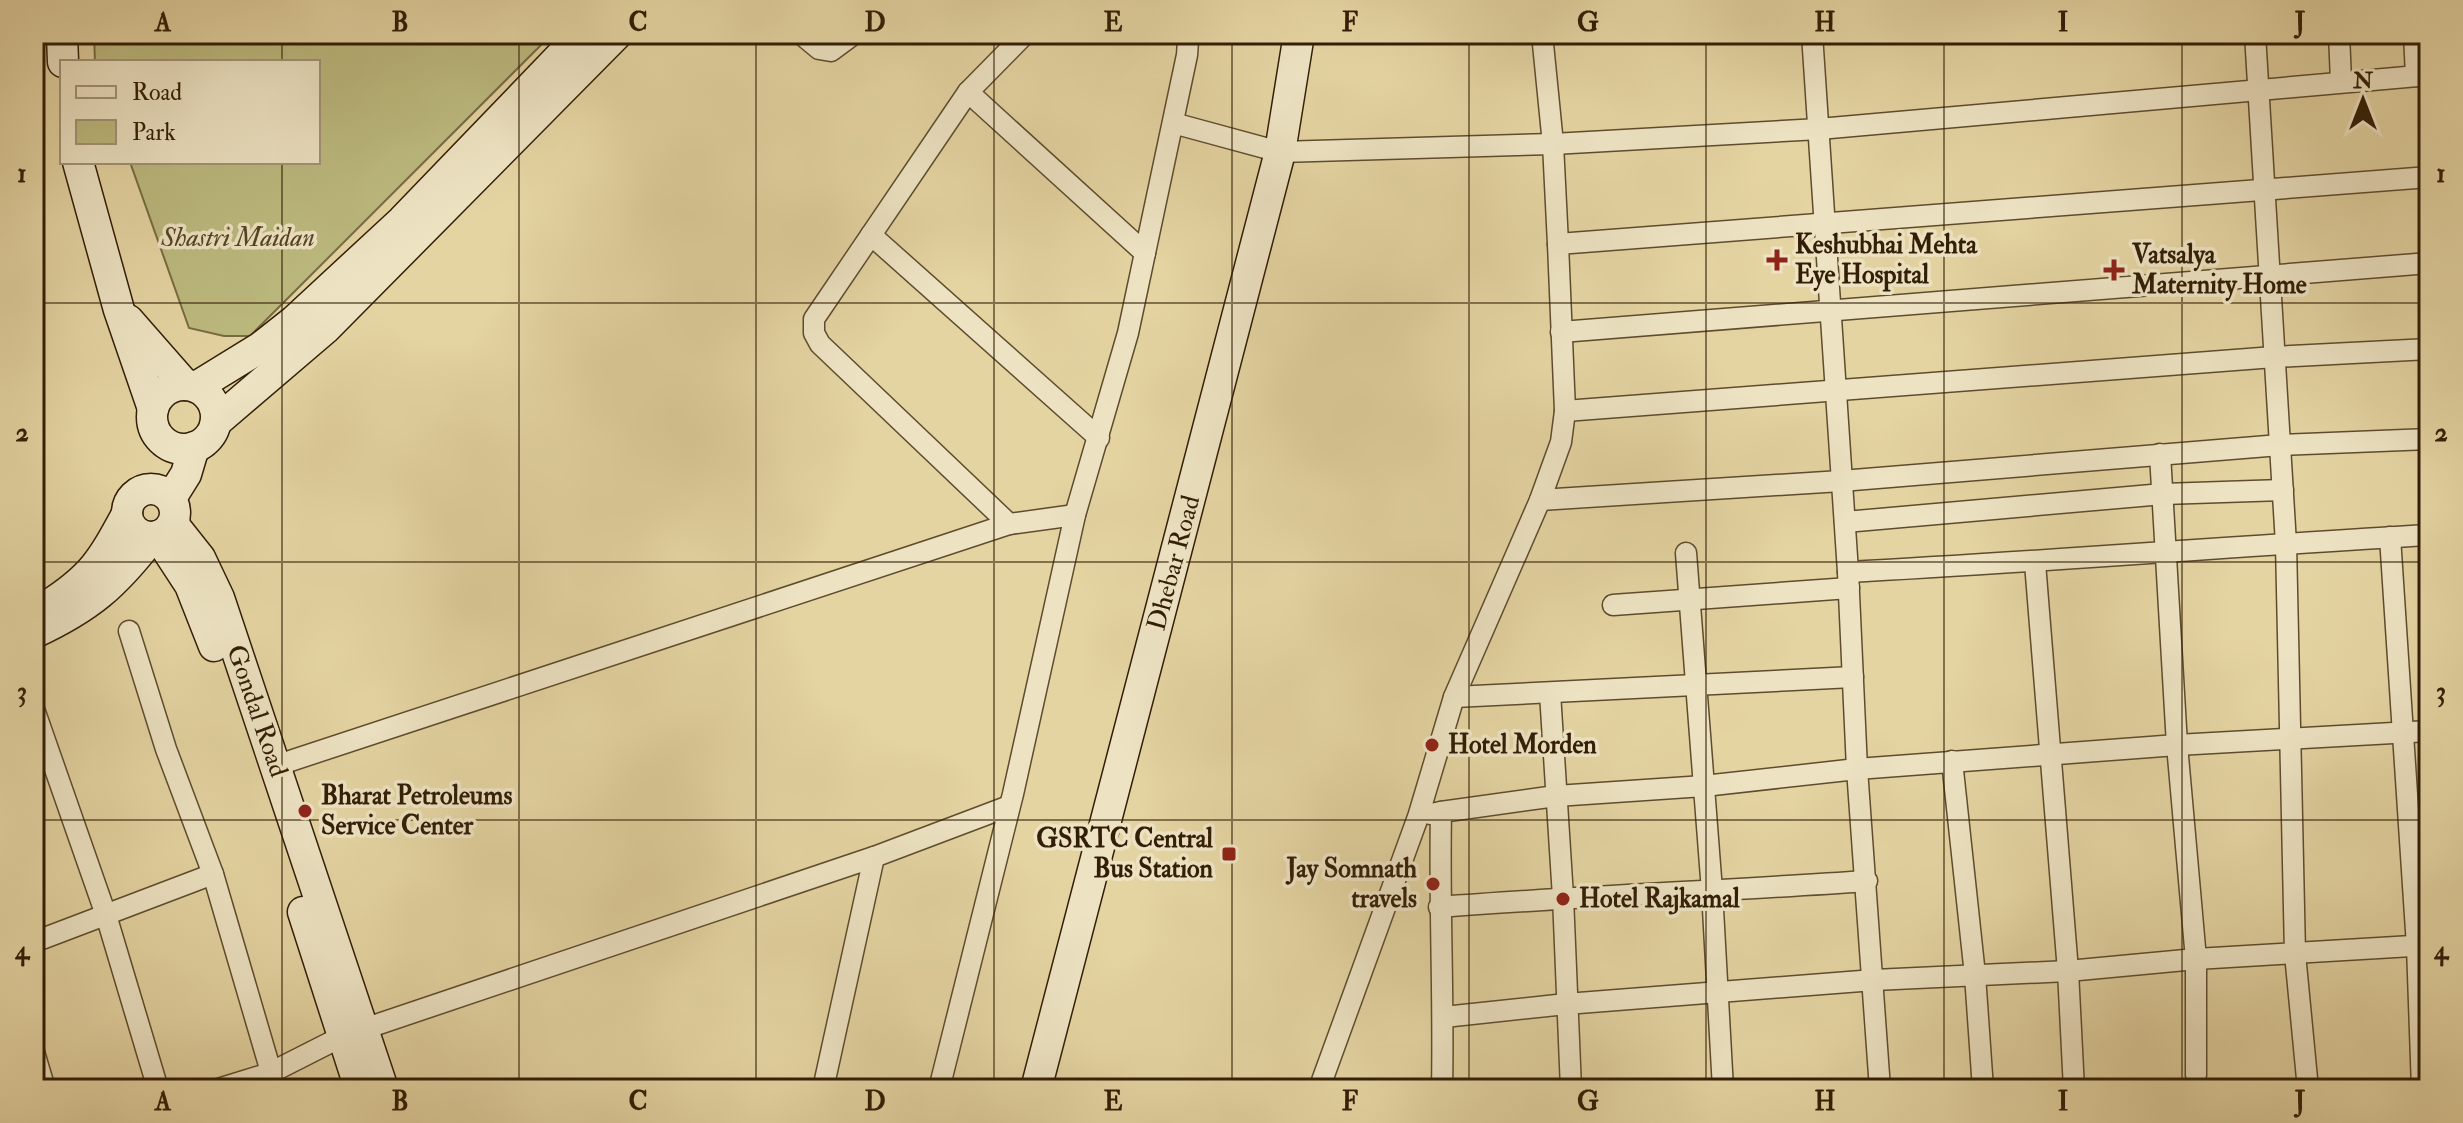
<svg xmlns="http://www.w3.org/2000/svg" width="2463" height="1123" font-family="'IM FELL Double Pica',serif">
  <style>
    .green { fill: #bcba7f; stroke: #776c42; stroke-width: 2 }
    .lines { fill: none; stroke-linecap: round; stroke-linejoin: round }
    .street-casing { stroke: #5e4c2d; stroke-width: 23 }
    .secondary-casing { stroke: #321e06; stroke-width: 33 }
    .street { stroke: #ede3c3; stroke-width: 20 }
    .secondary { stroke: #ede3c3; stroke-width: 30 }
    .grid { fill: none; stroke: #321e06; stroke-width: 2; stroke-opacity: 0.55 }
    .poi-dot { fill: #8f2418; stroke: #ede3c3; stroke-width: 3 }
    .labels { text-anchor: middle; dominant-baseline: central; stroke-width: 7; stroke-linejoin: round; paint-order: stroke }
    .park-label { font-size: 26px; font-style: italic; fill: #544524; stroke: #ede3c3 }
    .poi-label { font-size: 26px; font-weight: bold; fill: #321e06; stroke: #ede3c3; text-anchor: start }
    .street-label { font-size: 26px; fill: #321e06; stroke: #ede3c3 }
    .neatline { fill: none; stroke: #321e06; stroke-width: 3 }
    .grid-label { font-size: 26px; text-anchor: middle; font-weight: bold; fill: #321e06 }
  </style>
  <rect width="100%" height="100%" fill="#e4d4a2"/>
  <filter id="stains"><feTurbulence type="fractalNoise" baseFrequency=".0025" numOctaves="4"/><feColorMatrix values="0 0 0 0 .2 0 0 0 0 .09 0 0 0 0 .02 0 0 0 .5 -.17"/></filter>
  <radialGradient id="worn" r=".72"><stop offset=".6" stop-color="#630" stop-opacity="0"/><stop offset="1" stop-color="#630" stop-opacity=".3"/></radialGradient>
  <polygon class="green" points="94,34 552,34 250,336 224,336 189,328 130,162 318,162 318,62 95,62"/>
  <g class="lines">
    <defs>
      <g id="street">
        <polyline points="801,34 819,49 831,51 854,34"/>
        <polyline points="1025,34 968,92 814,319 814,333 820,344 1009,524 1075,515"/>
        <polyline points="1812,34 1848,572 1857,769 1880,1089"/>
        <polyline points="2255,34 2286,544 2295,954 2308,1089"/>
        <polyline points="2339,34 2341,81"/>
        <polyline points="2414,34 2416,76"/>
        <polyline points="968,92 1145,253"/>
        <polyline points="1173,123 1280,152 1553,144 1819,129 2429,75"/>
        <polyline points="871,235 1099,438"/>
        <polyline points="1558,244 2429,177"/>
        <polyline points="1561,332 2429,263"/>
        <polyline points="1565,411 2274,357 2429,349"/>
        <polyline points="2160,454 2177,745 2196,959 2196,1075"/>
        <polyline points="1540,500 1841,481 2280,445 2429,439"/>
        <polyline points="1845,522 2163,494 2283,490"/>
        <polyline points="2390,537 2417,946 2422,1089"/>
        <polyline points="1686,553 1712,891 1723,1089"/>
        <polyline points="2035,563 2068,971 2074,1089"/>
        <path d="M1848,572C2042,562 2235,546 2429,535"/>
        <polyline points="1613,605 1849,588"/>
        <polyline points="129,631 166,749 213,874 276,1089"/>
        <polyline points="1550,693 1563,897 1571,1089"/>
        <polyline points="1454,697 1853,677"/>
        <polyline points="34,709 106,915 158,1089"/>
        <polyline points="1952,761 1975,975 1983,1089"/>
        <polyline points="275,766 1009,524"/>
        <polyline points="1441,812 1556,796 1704,786 1857,769 2177,745 2429,731"/>
        <path d="M1430,814L1441,812C1439,905 1444,997 1442,1089"/>
        <path d="M1439,907C1582,896 1724,891 1867,881"/>
        <polyline points="34,942 213,874"/>
        <polyline points="1444,1017 1566,1004 1874,980 2068,971 2196,959 2429,945"/>
        <polyline points="34,1052 45,1089"/>
        <polyline points="218,1089 270,1073 343,1036 874,857"/>
        <polyline points="823,1089 874,857 1009,806"/>
        <polyline points="939,1089 1013,794 1075,515 1128,333 1187,55 1188,41 1185,34"/>
        <polyline points="1319,1089 1418,817 1454,697 1540,500 1561,442 1565,411 1558,244 1553,144 1542,34"/>
      </g>
      <g id="secondary">
        <polyline points="62,34 63,62"/>
        <polyline points="78,162 119,310 153,409"/>
        <polyline points="128,320 185,385"/>
        <circle cx="184" cy="417" r="32"/>
        <polyline points="196,387 261,347 294,321 402,221 582,34"/>
        <polyline points="216,422 326,328 617,34"/>
        <circle cx="151" cy="513" r="24"/>
        <polyline points="171,498 186,474 194,447"/>
        <polyline points="173,524 200,558 219,598 383,1089"/>
        <polyline points="158,536 190,585 214,646"/>
        <path d="M47,606C93,577 102,560 127,514"/>
        <path d="M34,633C90,607 115,585 152,537"/>
        <polyline points="303,912 360,1089"/>
        <polyline points="1036,1089 1280,152 1299,34"/>
      </g>
    </defs>
    <use href="#street" class="street-casing"/>
    <use href="#secondary" class="secondary-casing"/>
    <use href="#street" class="street"/>
    <use href="#secondary" class="secondary"/>
  </g>
  <path class="grid" d="M282,34V62M519,34V1089M756,34V1089M994,34V1089M1232,34V1089M1469,34V1089M1706,34V1089M1944,34V1089M2182,34V1089M282,162V1089M34,303H2429M34,562H2429M34,820H2429"/>
  <g class="poi-dot">
    <path d="M1773 248h8v8h8v8h-8v8h-8v-8h-8v-8h8z"/>
    <path d="M2110 258h8v8h8v8h-8v8h-8v-8h-8v-8h8z"/>
    <circle cx="1432" cy="745" r="8"/>
    <circle cx="305" cy="811" r="8"/>
    <rect x="1221" y="846" width="16" height="16" rx="4"/>
    <circle cx="1433" cy="884" r="8"/>
    <circle cx="1563" cy="899" r="8"/>
  </g>
  <g class="labels">
    <g class="park-label">
      <text x="238" y="238">Shastri Maidan</text>
    </g>
    <g class="poi-label">
      <text x="1795" y="245">Keshubhai Mehta<tspan x="1795" dy="30">Eye Hospital</tspan></text>
      <text x="2132" y="255">Vatsalya<tspan x="2132" dy="30">Maternity Home</tspan></text>
      <text x="1448" y="745">Hotel Morden</text>
      <text x="321" y="796">Bharat Petroleums<tspan x="321" dy="30">Service Center</tspan></text>
      <text x="1213" y="839" text-anchor="end">GSRTC Central<tspan x="1213" dy="30">Bus Station</tspan></text>
      <text x="1417" y="869" text-anchor="end">Jay Somnath<tspan x="1417" dy="30">travels</tspan></text>
      <text x="1579" y="899">Hotel Rajkamal</text>
    </g>
    <g class="street-label">
      <text transform="translate(1174 563) rotate(-75)">Dhebar Road</text>
      <text transform="translate(257 711) rotate(71)">Gondal Road</text>
    </g>
  </g>
  <rect width="2463" height="1123" fill="none" stroke="#e4d4a2" stroke-width="88"/>
  <rect x="60" y="60" width="260" height="104" fill="#ede3c3" stroke="#a29477" stroke-width="2"/>
  <rect x="76" y="86" width="40" height="12" fill="#ede3c3" stroke="#a29477" stroke-width="2"/>
  <text x="132" y="100" font-size="24" fill="#321e06">Road</text>
  <rect x="76" y="120" width="40" height="24" fill="#bcba7f" stroke="#a29477" stroke-width="2"/>
  <text x="132" y="140" font-size="24" fill="#321e06">Park</text>
  <g transform="translate(2363 100)" stroke="#ede3c3" stroke-width="6" paint-order="stroke">
  <path d="M0-6L14 30L0 20L-14 30Z" fill="#321e06"/>
  <text y="-12" font-size="22" font-weight="bold" text-anchor="middle" fill="#321e06">N</text>
  </g>
  <rect x="44" y="44" width="2375" height="1035" class="neatline"/>
  <g class="grid-label">
    <text x="163" y="31">A</text>
    <text x="400" y="31">B</text>
    <text x="638" y="31">C</text>
    <text x="875" y="31">D</text>
    <text x="1113" y="31">E</text>
    <text x="1350" y="31">F</text>
    <text x="1588" y="31">G</text>
    <text x="1825" y="31">H</text>
    <text x="2063" y="31">I</text>
    <text x="2300" y="31">J</text>
    <text x="22" y="182">1</text>
    <text x="2441" y="182">1</text>
    <text x="22" y="441">2</text>
    <text x="2441" y="441">2</text>
    <text x="22" y="700">3</text>
    <text x="2441" y="700">3</text>
    <text x="22" y="959">4</text>
    <text x="2441" y="959">4</text>
    <text x="163" y="1110">A</text>
    <text x="400" y="1110">B</text>
    <text x="638" y="1110">C</text>
    <text x="875" y="1110">D</text>
    <text x="1113" y="1110">E</text>
    <text x="1350" y="1110">F</text>
    <text x="1588" y="1110">G</text>
    <text x="1825" y="1110">H</text>
    <text x="2063" y="1110">I</text>
    <text x="2300" y="1110">J</text>
  </g>
  <rect width="100%" height="100%" filter="url(#stains)"/>
  <rect width="100%" height="100%" fill="url(#worn)"/>
</svg>
